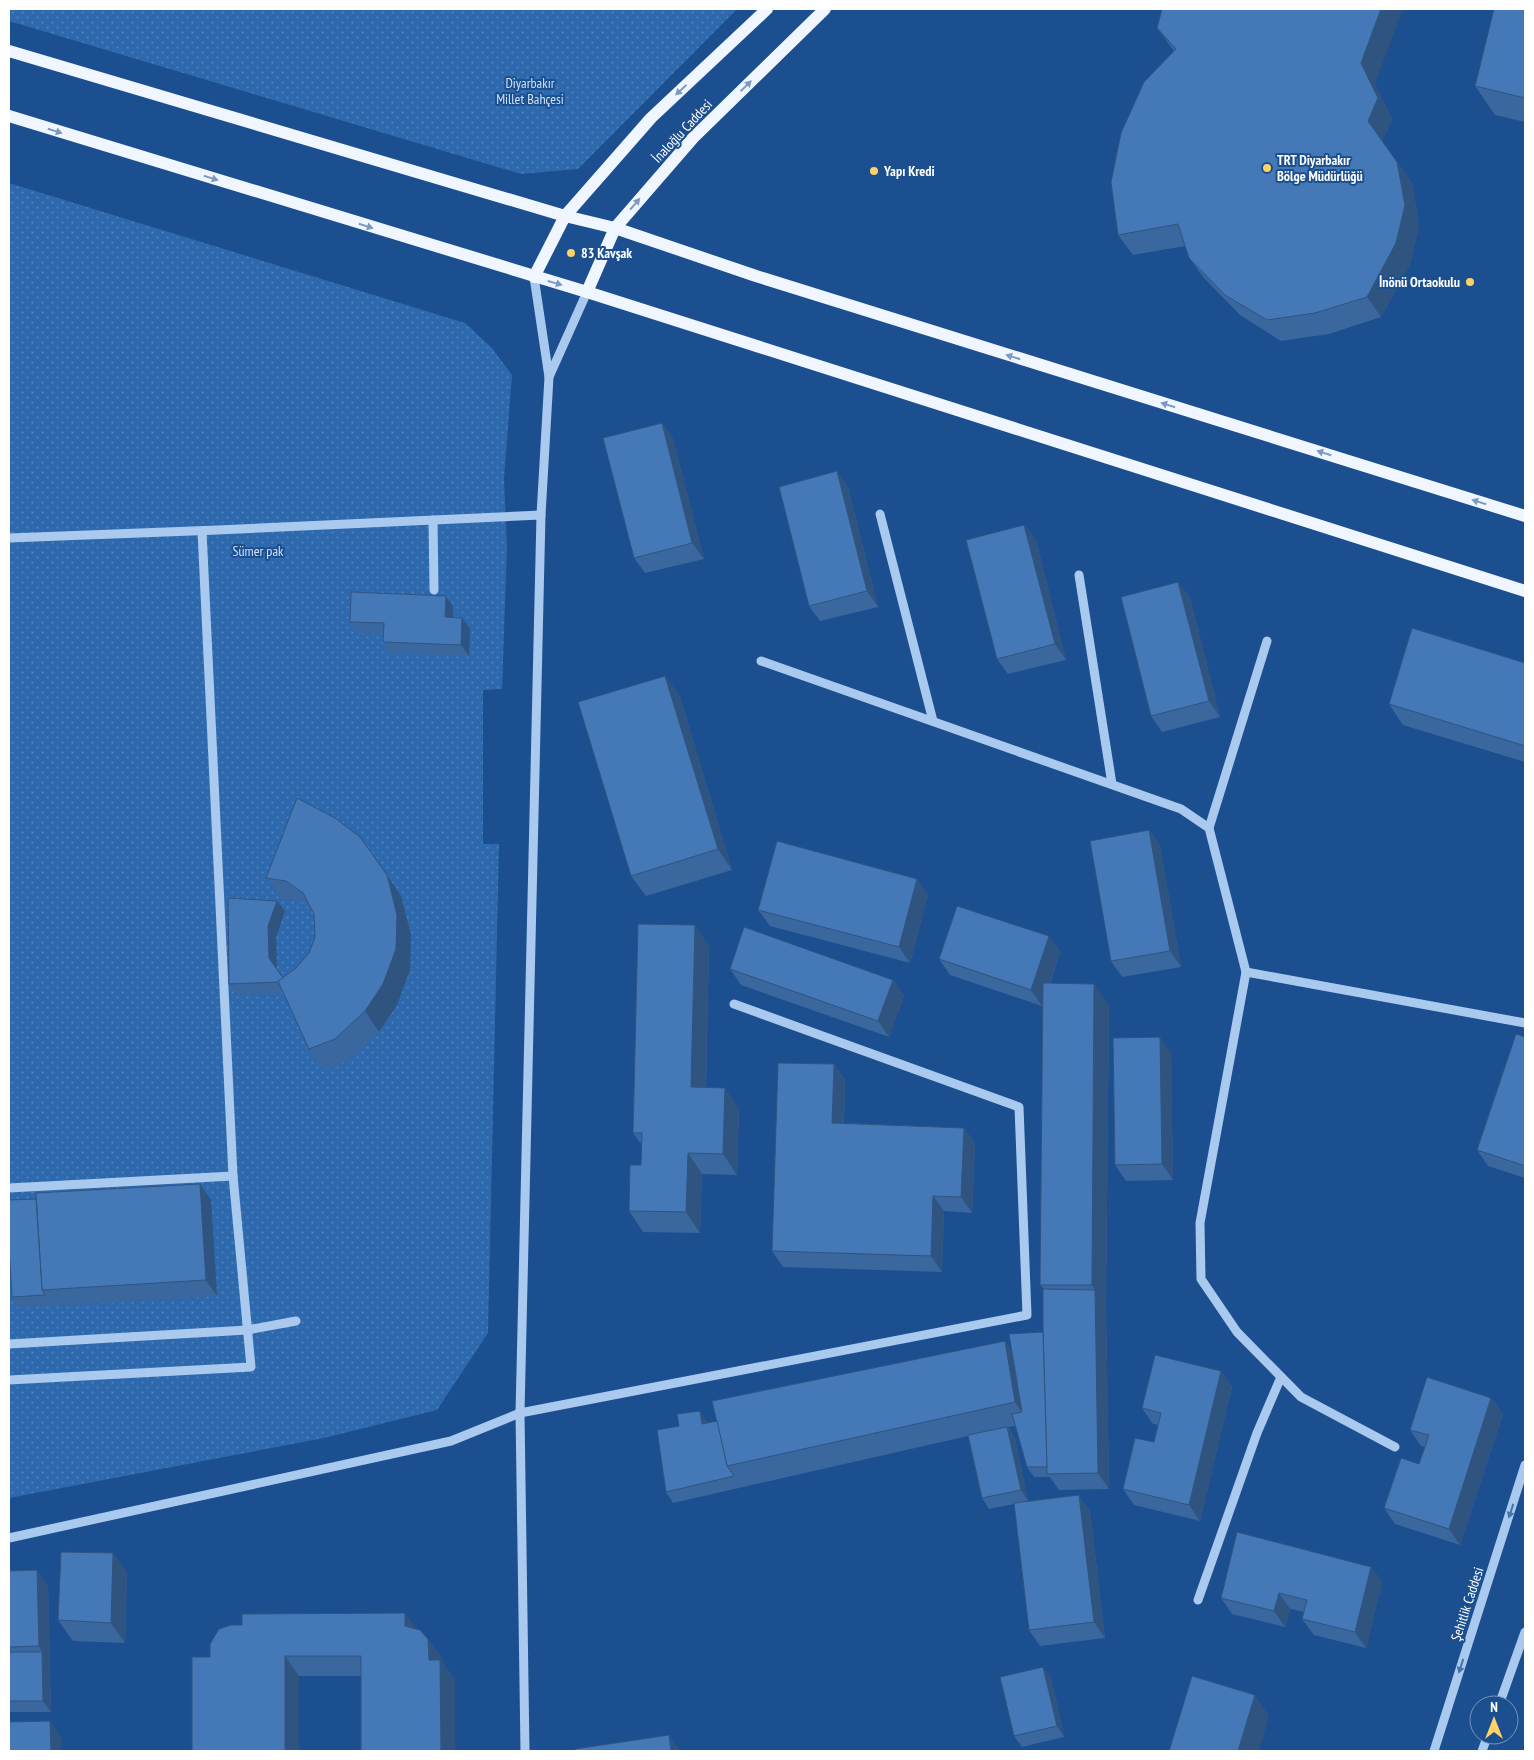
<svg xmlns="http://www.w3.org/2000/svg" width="1534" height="1760" font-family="'PT Sans Narrow',sans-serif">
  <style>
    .park { fill: url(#park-dots) }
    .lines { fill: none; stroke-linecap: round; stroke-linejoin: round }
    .minor { stroke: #a9c9ee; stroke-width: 9 }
    .major { stroke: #f0f6ff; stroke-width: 12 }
    .wall { fill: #3a679d }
    .shaded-wall { fill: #305480 }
    .building { fill: #4478b7; stroke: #305480 }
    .oneway { fill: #7b9ac1 }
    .oneway2 { fill: #4674ac }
    .poi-dot { fill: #ffd166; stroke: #1b4f8f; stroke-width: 2 }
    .labels { text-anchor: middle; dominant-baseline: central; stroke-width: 4; stroke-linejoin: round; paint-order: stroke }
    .park-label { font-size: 14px; fill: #cfe3fa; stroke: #1b4f8f }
    .street-label { font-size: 14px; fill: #fff; stroke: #1b4f8f }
    .poi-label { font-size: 14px; font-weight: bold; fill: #fff; stroke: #1b4f8f; text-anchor: start }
  </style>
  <defs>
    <pattern id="park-dots" width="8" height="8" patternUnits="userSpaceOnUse" patternTransform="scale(1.25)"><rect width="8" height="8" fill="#2e69ad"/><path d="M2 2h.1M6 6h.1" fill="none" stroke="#4d80b9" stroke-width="1.8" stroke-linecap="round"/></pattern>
  </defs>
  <rect width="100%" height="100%" fill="#1b4f8f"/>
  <g class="park">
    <polygon points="9,9 737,9 578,169 521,174 9,21"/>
    <polygon points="9,183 465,323 492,348 512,375 504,479 507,548 502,689 483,690 483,844 499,844 488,1333 437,1410 324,1438 9,1498"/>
  </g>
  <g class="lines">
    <g class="minor">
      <polyline points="534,277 549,377"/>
      <polyline points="880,514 933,721"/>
      <polyline points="433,520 434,590"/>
      <polyline points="9,538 218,530 541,515"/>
      <polyline points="1079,575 1112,784"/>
      <polyline points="761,661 1181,809 1209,828 1246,972 1200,1223 1201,1279 1237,1332 1301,1397 1395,1447"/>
      <polyline points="1209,828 1267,641"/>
      <polyline points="1246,972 1525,1023"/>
      <polyline points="9,1188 233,1176"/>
      <polyline points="9,1344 247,1330 296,1321"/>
      <polyline points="9,1380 251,1367 233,1176 202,531"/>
      <polyline points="9,1538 451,1441 520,1413 1027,1315 1019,1107 734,1004"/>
      <polyline points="1198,1600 1257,1433 1281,1377"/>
      <polyline points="1499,1705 1525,1632"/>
      <polyline points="525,1751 520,1413 541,515 549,377 587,292"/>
      <polyline points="1434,1751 1525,1465"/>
      <polyline points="1482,1751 1488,1735"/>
    </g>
    <g class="major">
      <polyline points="9,51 565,216 615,228 756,276 1525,516"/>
      <polyline points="9,116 587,292 1525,591"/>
      <polyline points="534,277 565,216 651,118 767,9"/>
      <polyline points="587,292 615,228 693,138 825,9"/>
    </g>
  </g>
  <g class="wall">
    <polygon points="1525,9 1525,122 1495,115 1475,86"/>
    <polygon points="1157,28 1375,84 1392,119 1382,141 1412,183 1419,226 1410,264 1381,317 1329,334 1281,341 1240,315 1204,278 1189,258 1185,246 1133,255 1118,235 1174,51"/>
    <polygon points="662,423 673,439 704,559 645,573 634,558"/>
    <polygon points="848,487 878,607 820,621 809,606"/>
    <polygon points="1024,525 1036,540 1066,660 1008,674 997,659"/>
    <polygon points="1178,582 1190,598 1220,717 1162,732 1151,716"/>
    <polygon points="453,606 453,618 470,629 469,656 390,653 383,642 383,633 358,633 350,622"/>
    <polygon points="1525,663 1525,762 1403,725 1389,704"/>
    <polygon points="665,676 680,697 732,870 646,896 631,876"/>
    <polygon points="1149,830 1160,846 1181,967 1122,977 1111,961"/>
    <polygon points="266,878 401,896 411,935 410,970 397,1005 379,1032 349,1060 323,1070 309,1049 284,993 237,995 229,984 277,901 285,911 276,937 277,969 283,978 296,968 309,953 315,937 314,914 312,910 301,901 281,899"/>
    <polygon points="917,879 928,895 910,963 770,926 758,910"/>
    <polygon points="1049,936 1060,952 1050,984 1109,1005 1106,1306 1109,1489 1059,1490 1050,1477 1034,1477 1027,1467 1015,1426 1008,1427 1015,1438 1028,1501 1090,1511 1105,1638 1040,1646 1029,1630 1014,1504 989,1509 982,1498 968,1436 673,1503 666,1492 679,1426 707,1422 707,1423 717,1421 1005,1341 1012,1351 1043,1332 1044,1289 1040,1285 1043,1005 1042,1006 950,975 939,959"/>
    <polygon points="709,946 706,1087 739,1109 737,1175 702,1174 700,1233 643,1232 629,1211 641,1165 642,1145 633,1133"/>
    <polygon points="730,969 893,980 904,996 889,1037 741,985"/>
    <polygon points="1525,1037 1525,1178 1488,1166 1477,1150"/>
    <polygon points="1171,1053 1173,1180 1126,1181 1115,1165"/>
    <polygon points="834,1064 845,1080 844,1123 964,1128 975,1144 972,1213 944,1211 942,1272 783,1267 772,1251"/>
    <polygon points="200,1184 211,1200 217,1296 19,1308 12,1297 36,1199"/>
    <polygon points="1221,1371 1232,1387 1200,1521 1134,1505 1123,1489 1154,1442 1158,1425 1153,1424 1142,1408"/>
    <polygon points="1491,1398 1503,1414 1460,1545 1395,1524 1384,1508 1419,1464 1425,1447 1421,1446 1410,1430"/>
    <polygon points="113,1553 127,1573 125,1643 73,1641 58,1620"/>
    <polygon points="1371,1567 1382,1582 1366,1648 1314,1635 1302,1619 1304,1612 1290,1609 1285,1627 1232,1614 1221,1598"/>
    <polygon points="37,1570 48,1586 51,1712 9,1712 9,1571"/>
    <polygon points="416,1629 428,1639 443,1660 443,1663 455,1680 455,1751 361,1751 361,1676 299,1676 299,1751 210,1657"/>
    <polygon points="1051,1678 1064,1737 1022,1747 1014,1736"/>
  </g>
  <g class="shaded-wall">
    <polygon points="1381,9 1403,9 1375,84 1392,119 1382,141 1368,121 1361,63"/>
    <polygon points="1397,162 1412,183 1419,226 1410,264 1381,317 1367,297"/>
    <polygon points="662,423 673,439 704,559 692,543"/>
    <polygon points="837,471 848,487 878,607 867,591"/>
    <polygon points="1024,525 1036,540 1066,660 1055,644"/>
    <polygon points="1178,582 1190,598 1220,717 1209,701"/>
    <polygon points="446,596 453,606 453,628 445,617"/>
    <polygon points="462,618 470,629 469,656 461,645"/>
    <polygon points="665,676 680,697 732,870 718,849"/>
    <polygon points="1149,830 1160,846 1181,967 1170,951"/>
    <polygon points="387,875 401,896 411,935 410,970 397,1005 379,1032 365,1011"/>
    <polygon points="917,879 928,895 910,963 899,947"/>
    <polygon points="277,901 285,911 276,937 277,969 269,958 268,926"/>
    <polygon points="695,925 709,946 705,1108 691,1087"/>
    <polygon points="1049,936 1060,952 1042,1006 1031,990"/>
    <polygon points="893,980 904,996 889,1037 878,1021"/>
    <polygon points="1094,984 1109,1005 1106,1306 1109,1489 1098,1473 1095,1290 1092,1285"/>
    <polygon points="1160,1037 1171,1053 1173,1180 1162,1164"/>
    <polygon points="834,1064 845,1080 843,1139 832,1123"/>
    <polygon points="725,1088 739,1109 737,1175 723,1154"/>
    <polygon points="964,1128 975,1144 972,1213 961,1197"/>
    <polygon points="688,1153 702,1174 700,1233 686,1212"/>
    <polygon points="200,1184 211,1200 217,1296 206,1280"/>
    <polygon points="933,1196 944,1211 942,1272 931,1256"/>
    <polygon points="1005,1341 1020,1362 1029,1423 1015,1402"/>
    <polygon points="1221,1371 1232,1387 1200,1521 1189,1505"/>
    <polygon points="1491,1398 1503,1414 1460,1545 1449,1529"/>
    <polygon points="700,1411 707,1422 709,1434 702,1424"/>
    <polygon points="1007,1427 1015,1438 1028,1501 1021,1490"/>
    <polygon points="1079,1495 1090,1511 1105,1638 1094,1622"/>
    <polygon points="113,1553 127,1573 125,1643 111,1623"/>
    <polygon points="1371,1567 1382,1582 1366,1648 1355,1632"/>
    <polygon points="37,1570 48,1586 51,1712 43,1701 42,1652 39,1646"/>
    <polygon points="1279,1593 1290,1609 1285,1627 1274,1611"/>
    <polygon points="405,1613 420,1634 405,1626"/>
    <polygon points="428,1639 443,1660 443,1663 455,1680 455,1751 441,1751 429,1660"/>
    <polygon points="285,1656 299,1676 299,1751 285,1751"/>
    <polygon points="1043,1667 1051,1678 1064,1737 1057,1726"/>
    <polygon points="1255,1695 1269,1716 1259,1751 1238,1751"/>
    <polygon points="50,1721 61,1737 62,1751 51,1751"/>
    <polygon points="669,1735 680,1751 671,1751"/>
  </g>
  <g class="building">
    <polygon points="1162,9 1381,9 1361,63 1378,98 1368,121 1397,162 1405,205 1396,243 1367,297 1315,313 1267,320 1225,295 1189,258 1178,224 1118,235 1111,182 1121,133 1144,82 1176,49 1157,28"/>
    <polygon points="1494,9 1525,9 1525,98 1475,86"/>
    <polygon points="662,423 692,543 634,558 603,438"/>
    <polygon points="837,471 867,591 809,606 779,487"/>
    <polygon points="1024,525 1055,644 997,659 966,540"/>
    <polygon points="1178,582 1209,701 1151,716 1121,597"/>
    <polygon points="351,592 446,596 445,617 462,618 461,645 383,642 384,623 350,622"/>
    <polygon points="1412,628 1525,663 1525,746 1389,704"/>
    <polygon points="665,676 718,849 631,876 578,702"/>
    <polygon points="297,798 335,818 360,837 387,875 397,915 396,949 383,984 365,1011 335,1039 309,1049 278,981 296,968 309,953 315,937 314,914 303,893 286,881 266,878"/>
    <polygon points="1149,830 1170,951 1111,961 1090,841"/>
    <polygon points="777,841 917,879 899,947 758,910"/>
    <polygon points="228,898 277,901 268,926 269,958 283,978 278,981 279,982 229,984"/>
    <polygon points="957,906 1049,936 1031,990 939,959"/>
    <polygon points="638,924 695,925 691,1087 725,1088 723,1154 688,1153 686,1212 629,1211 630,1165 641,1165 642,1133 633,1133"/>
    <polygon points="744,927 893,980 878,1021 730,969"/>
    <polygon points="1043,983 1094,984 1092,1285 1040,1285"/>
    <polygon points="1516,1034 1525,1037 1525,1166 1477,1150"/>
    <polygon points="1160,1037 1162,1164 1115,1165 1113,1038"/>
    <polygon points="778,1063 834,1064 832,1123 964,1128 961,1197 933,1196 931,1256 772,1251"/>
    <polygon points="200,1184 206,1280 42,1290 36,1193"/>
    <polygon points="36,1199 42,1290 45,1295 12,1297 9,1248 9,1200"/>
    <polygon points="1043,1289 1095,1290 1098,1473 1047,1474 1043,1326"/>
    <polygon points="1043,1332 1047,1467 1027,1467 1012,1414 1022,1412 1009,1334"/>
    <polygon points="1005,1341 1015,1402 727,1466 712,1401"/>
    <polygon points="1155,1355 1221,1371 1189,1505 1123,1489 1135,1438 1154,1442 1161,1413 1142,1408"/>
    <polygon points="1427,1377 1491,1398 1449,1529 1384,1508 1401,1458 1419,1464 1429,1435 1410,1430"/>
    <polygon points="700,1411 702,1424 717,1421 727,1466 734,1476 666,1492 657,1430 679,1426 677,1414"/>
    <polygon points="1007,1427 1021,1490 982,1498 968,1435"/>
    <polygon points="1079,1495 1094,1622 1029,1630 1014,1503"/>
    <polygon points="1237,1532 1371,1567 1355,1632 1302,1619 1307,1600 1279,1593 1274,1611 1221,1598"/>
    <polygon points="61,1552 113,1553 111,1623 58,1620"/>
    <polygon points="37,1570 39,1646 9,1647 9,1571"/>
    <polygon points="405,1613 405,1626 420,1630 428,1639 429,1660 440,1660 441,1751 361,1751 361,1656 285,1656 285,1751 192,1751 192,1657 210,1657 210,1644 219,1629 231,1625 242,1625 242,1614"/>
    <polygon points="9,1652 42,1652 43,1701 9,1701"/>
    <polygon points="1043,1667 1057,1726 1014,1736 1000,1677"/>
    <polygon points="1192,1676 1255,1695 1238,1751 1169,1751"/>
    <polygon points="50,1721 51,1751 9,1751 9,1722"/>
    <polygon points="669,1735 671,1751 575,1751 575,1749"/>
  </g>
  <defs><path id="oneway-solid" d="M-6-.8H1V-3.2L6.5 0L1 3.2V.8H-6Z" transform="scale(1.25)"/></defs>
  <g class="oneway">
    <use href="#oneway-solid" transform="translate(746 86) rotate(-44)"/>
    <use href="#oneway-solid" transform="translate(681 90) rotate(137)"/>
    <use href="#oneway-solid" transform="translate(55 131) rotate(17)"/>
    <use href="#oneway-solid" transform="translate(211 178) rotate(17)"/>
    <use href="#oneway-solid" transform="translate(635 204) rotate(-49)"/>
    <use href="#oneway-solid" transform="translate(366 226) rotate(17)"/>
    <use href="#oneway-solid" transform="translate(555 283) rotate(16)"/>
    <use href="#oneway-solid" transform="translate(1013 357) rotate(-163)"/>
    <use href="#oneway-solid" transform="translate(1168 405) rotate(-163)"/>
    <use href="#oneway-solid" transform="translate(1324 453) rotate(-163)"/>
    <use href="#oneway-solid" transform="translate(1479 502) rotate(-163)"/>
  </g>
  <g class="oneway2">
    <use href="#oneway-solid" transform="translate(1511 1511) rotate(108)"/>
    <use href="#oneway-solid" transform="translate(1461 1666) rotate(108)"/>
  </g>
  <g class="poi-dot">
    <circle cx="1267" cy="168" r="5"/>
    <circle cx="874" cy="171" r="5"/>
    <circle cx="571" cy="253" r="5"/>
    <circle cx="1470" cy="282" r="5"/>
  </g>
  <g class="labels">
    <g class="park-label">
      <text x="530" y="83">Diyarbakır<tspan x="530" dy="16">Millet Bahçesi</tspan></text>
      <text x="258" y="551">Sümer pak</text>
    </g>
    <g class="street-label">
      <text transform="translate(682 131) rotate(-47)">İnaloğlu Caddesi</text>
      <text transform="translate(1467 1604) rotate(-72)">Şehitlik Caddesi</text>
    </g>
    <g class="poi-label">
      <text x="1277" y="160">TRT Diyarbakır<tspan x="1277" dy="16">Bölge Müdürlüğü</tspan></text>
      <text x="884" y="171">Yapı Kredi</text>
      <text x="581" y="253">83 Kavşak</text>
      <text x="1460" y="282" text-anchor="end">İnönü Ortaokulu</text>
    </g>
  </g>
  <rect width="1534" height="1760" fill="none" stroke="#ffffff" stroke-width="20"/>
  <g transform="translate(1494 1720)"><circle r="24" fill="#1b4f8f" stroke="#7695bc"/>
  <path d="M0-4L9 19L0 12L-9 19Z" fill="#ffd166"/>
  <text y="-8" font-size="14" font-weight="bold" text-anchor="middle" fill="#ffffff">N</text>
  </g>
</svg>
